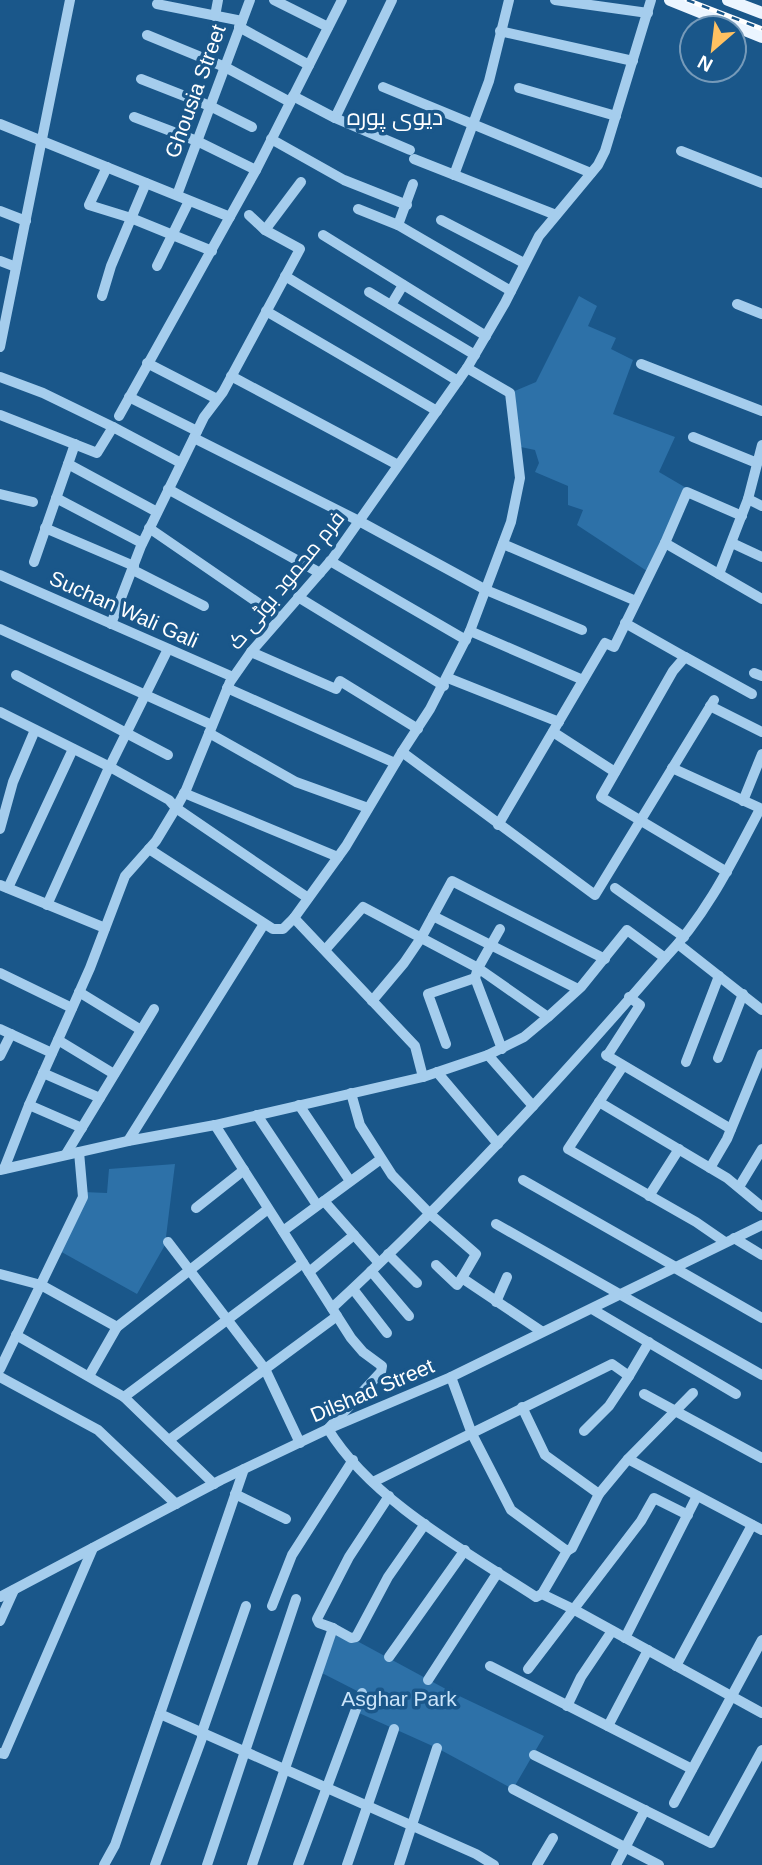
<svg xmlns="http://www.w3.org/2000/svg" width="762" height="1865" font-family="Arial,Cairo,sans-serif">
  <style>
    .green { fill: #2d71a8 }
    .lines { fill: none; stroke-linecap: round; stroke-linejoin: round }
    .minor { stroke: #a5cded; stroke-width: 10 }
    .major { stroke: #ebf5ff; stroke-width: 12 }
    .rail-casing { stroke: #fff; stroke-width: 5 }
    .rail { stroke: #1a578a; stroke-width: 2.5; stroke-dasharray: 8; stroke-linecap: butt }
    .labels { text-anchor: middle; dominant-baseline: central; stroke-width: 7; stroke-linejoin: round; paint-order: stroke }
    .street-label { font-size: 21px; fill: #fff; stroke: #1a578a }
    .park-label { font-size: 21px; fill: #cae4f9; stroke: #1a578a }
    .neighbourhood-label { font-size: 23px; fill: #fff; stroke: #1a578a }
  </style>
  <rect width="100%" height="100%" fill="#1a578a"/>
  <g class="green">
    <polygon points="579,296 597,306 588,326 616,338 611,349 633,360 613,414 675,437 659,472 688,489 653,575 577,525 583,510 568,505 568,486 535,472 539,463 535,450 516,446 510,393 536,382"/>
    <polygon points="175,1164 165,1245 137,1294 58,1250 83,1192 107,1193 109,1169"/>
    <polygon points="333,1628 455,1694 544,1736 513,1789 437,1748 359,1713 365,1695 318,1671"/>
  </g>
  <g class="lines">
    <g class="minor">
      <polyline points="274,0 328,27"/>
      <polyline points="555,0 648,13"/>
      <polyline points="157,4 242,21"/>
      <polyline points="215,16 218,0"/>
      <polyline points="239,27 309,65"/>
      <polyline points="500,31 633,61"/>
      <polyline points="147,35 225,67 290,102"/>
      <polyline points="141,79 210,106 252,127"/>
      <polyline points="383,87 591,173"/>
      <polyline points="519,88 616,116"/>
      <polyline points="293,96 335,118 392,0"/>
      <polyline points="134,117 197,141 256,170"/>
      <polyline points="335,118 410,150"/>
      <polyline points="0,124 230,217"/>
      <polyline points="271,139 344,180 407,205"/>
      <polyline points="681,151 762,183"/>
      <polyline points="414,159 556,215"/>
      <polyline points="107,167 89,205 131,218 212,251"/>
      <polyline points="454,175 489,81 509,0"/>
      <polyline points="177,195 250,0"/>
      <polyline points="358,209 398,225 511,291"/>
      <polyline points="0,211 26,221"/>
      <polyline points="441,220 524,263"/>
      <polyline points="398,225 413,184"/>
      <polyline points="265,230 301,182"/>
      <polyline points="323,235 486,336"/>
      <polyline points="0,261 16,267"/>
      <polyline points="157,266 189,201"/>
      <polyline points="285,276 458,381"/>
      <polyline points="369,292 475,355"/>
      <polyline points="102,296 111,266 146,183"/>
      <polyline points="737,304 762,314"/>
      <polyline points="391,305 403,285"/>
      <polyline points="266,311 437,411"/>
      <polyline points="0,347 70,0"/>
      <polyline points="147,363 217,399"/>
      <polyline points="641,364 762,411"/>
      <polyline points="231,376 398,465"/>
      <polyline points="0,377 43,393 113,427 97,453 0,415"/>
      <polyline points="129,397 197,431"/>
      <polyline points="119,416 256,170 342,0"/>
      <polyline points="113,427 181,463"/>
      <polyline points="693,437 757,463"/>
      <polyline points="194,438 359,521 486,590 582,630"/>
      <polyline points="68,464 157,512"/>
      <polyline points="168,489 320,573"/>
      <polyline points="0,494 33,502"/>
      <polyline points="56,498 142,543"/>
      <polyline points="748,499 762,506"/>
      <polyline points="45,528 134,566"/>
      <polyline points="149,528 280,618"/>
      <polyline points="665,543 762,599"/>
      <polyline points="732,543 762,557"/>
      <polyline points="503,544 636,601"/>
      <polyline points="330,561 466,640"/>
      <polyline points="34,562 75,444"/>
      <polyline points="133,570 204,606"/>
      <polyline points="719,574 748,499 762,445"/>
      <polyline points="0,575 233,677"/>
      <polyline points="298,597 444,686"/>
      <polyline points="625,623 685,657 673,671 601,797 727,872"/>
      <polyline points="111,624 141,546 204,417 223,392 300,249 265,230 249,215"/>
      <polyline points="0,629 212,725"/>
      <polyline points="470,631 583,680"/>
      <polyline points="251,652 336,689 340,681 418,729"/>
      <polyline points="685,657 752,694"/>
      <polyline points="754,673 762,676"/>
      <polyline points="16,675 168,755"/>
      <polyline points="448,678 559,722"/>
      <polyline points="227,688 395,763"/>
      <polyline points="710,706 762,732"/>
      <polyline points="0,712 110,767 169,800 176,808 308,898"/>
      <polyline points="553,732 615,772"/>
      <polyline points="209,733 296,782 368,808"/>
      <polyline points="402,752 595,895 714,700"/>
      <polyline points="672,768 762,809"/>
      <polyline points="184,793 338,857"/>
      <polyline points="743,801 762,754"/>
      <polyline points="498,825 605,643 614,647 665,543 687,492 742,516"/>
      <polyline points="0,829 13,782 35,730"/>
      <polyline points="149,849 273,929 283,929 294,918 346,846 402,752 430,709 470,631 511,522 520,478 510,393 467,368"/>
      <polyline points="0,885 105,928"/>
      <polyline points="8,888 73,749"/>
      <polyline points="615,888 684,937"/>
      <polyline points="47,905 107,772 168,649"/>
      <polyline points="433,916 578,989"/>
      <polyline points="294,918 415,1046 423,1077"/>
      <polyline points="500,929 478,968 475,978 502,1049"/>
      <polyline points="678,944 762,1010"/>
      <polyline points="325,950 363,907 478,968 548,1017"/>
      <polyline points="0,973 72,1008"/>
      <polyline points="79,992 141,1030"/>
      <polyline points="372,1001 404,963 421,938 452,881 605,959"/>
      <polyline points="0,1029 52,1053"/>
      <polyline points="58,1040 114,1074"/>
      <polyline points="446,1044 428,994 475,978"/>
      <polyline points="488,1055 533,1106"/>
      <polyline points="606,1055 731,1129"/>
      <polyline points="0,1056 11,1034"/>
      <polyline points="607,1056 640,1005 629,997"/>
      <polyline points="718,1058 743,994"/>
      <polyline points="686,1062 719,976"/>
      <polyline points="623,1066 568,1149 696,1222 725,1242"/>
      <polyline points="437,1072 498,1144"/>
      <polyline points="43,1073 100,1098"/>
      <polyline points="351,1093 360,1125 392,1175 430,1214 476,1254 462,1278 541,1331"/>
      <polyline points="599,1102 727,1178 762,1207"/>
      <polyline points="29,1105 82,1128"/>
      <polyline points="299,1105 350,1181"/>
      <polyline points="257,1115 317,1205"/>
      <path d="M215,1125L351,1338L363,1352L382,1366L381,1372L328,1429C372,1501 467,1552 536,1597L542,1594L573,1609L762,1713"/>
      <polyline points="128,1141 264,924"/>
      <polyline points="66,1154 154,1009"/>
      <polyline points="710,1168 727,1139 762,1054"/>
      <polyline points="4,1169 29,1105 90,968 125,876 156,841 176,808 186,790 230,682 251,652 333,558 467,368 505,303 539,236 598,165 605,151 651,0"/>
      <path d="M0,1170L128,1141L215,1125L423,1077L488,1055L524,1037L548,1017L581,987L627,930L665,958C706,916 733,860 760,809"/>
      <polyline points="523,1180 674,1266"/>
      <polyline points="739,1187 762,1149"/>
      <polyline points="649,1196 679,1149"/>
      <polyline points="324,1201 378,1262"/>
      <polyline points="196,1208 244,1170"/>
      <polyline points="496,1224 762,1375"/>
      <polyline points="283,1231 381,1159"/>
      <polyline points="734,1238 762,1255"/>
      <polyline points="168,1242 265,1369 300,1443"/>
      <polyline points="388,1254 417,1283"/>
      <polyline points="436,1265 457,1285 462,1278"/>
      <polyline points="673,1267 762,1318"/>
      <polyline points="371,1271 409,1316"/>
      <polyline points="309,1272 354,1235"/>
      <polyline points="0,1274 41,1285 117,1327"/>
      <polyline points="353,1289 387,1333"/>
      <polyline points="496,1302 507,1277"/>
      <path d="M332,1308C450,1199 560,1080 665,958"/>
      <polyline points="592,1309 736,1394"/>
      <polyline points="16,1335 124,1397 214,1484"/>
      <polyline points="0,1369 83,1197 79,1152"/>
      <polyline points="89,1376 117,1327 268,1209"/>
      <polyline points="0,1377 98,1430 176,1504"/>
      <polyline points="451,1377 472,1434 511,1510 567,1551"/>
      <polyline points="644,1394 762,1458"/>
      <polyline points="124,1397 303,1263"/>
      <polyline points="522,1407 545,1455 599,1494"/>
      <polyline points="584,1431 609,1406 629,1376"/>
      <polyline points="169,1440 337,1316"/>
      <polyline points="628,1459 762,1530"/>
      <polyline points="373,1482 612,1364 629,1376 649,1342"/>
      <polyline points="235,1494 286,1519"/>
      <polyline points="542,1594 567,1551 572,1548 599,1494 628,1459 693,1393"/>
      <polyline points="0,1597 221,1480 328,1429 451,1377 762,1225"/>
      <polyline points="272,1606 292,1555 353,1460"/>
      <polyline points="0,1621 14,1590"/>
      <polyline points="333,1628 319,1623 317,1619 349,1557 389,1496"/>
      <polyline points="625,1638 697,1496"/>
      <polyline points="389,1657 465,1550"/>
      <polyline points="490,1666 692,1769"/>
      <polyline points="676,1666 752,1525"/>
      <polyline points="528,1669 641,1521 654,1498 688,1515"/>
      <polyline points="428,1680 498,1572"/>
      <polyline points="567,1706 581,1677 612,1631"/>
      <polyline points="160,1714 476,1854 494,1865"/>
      <polyline points="608,1726 648,1650"/>
      <polyline points="0,1753 4,1754 93,1548"/>
      <polyline points="534,1755 711,1843 762,1750"/>
      <polyline points="513,1789 659,1865"/>
      <polyline points="674,1803 762,1640"/>
      <polyline points="104,1865 115,1845 244,1469"/>
      <polyline points="155,1865 202,1738 202,1732 246,1606"/>
      <polyline points="207,1865 296,1599"/>
      <polyline points="252,1865 333,1628 351,1638 356,1637 388,1577 425,1524"/>
      <polyline points="298,1865 362,1693"/>
      <polyline points="347,1865 394,1729"/>
      <polyline points="399,1865 437,1748"/>
      <polyline points="537,1865 553,1838"/>
      <polyline points="616,1865 645,1810"/>
    </g>
    <g class="major">
      <polyline points="670,0 762,37"/>
      <polyline points="728,0 762,13"/>
    </g>
    <defs>
      <polyline id="rail" points="687,0 762,29"/>
    </defs>
    <use href="#rail" class="rail-casing"/>
    <use href="#rail" class="rail"/>
  </g>
  <g class="labels">
    <g class="street-label">
      <text transform="translate(195 91) rotate(-70)">Ghousia Street</text>
      <text transform="translate(286 580) rotate(-51)">فرم محمود بوٹی ک</text>
      <text transform="translate(124 609) rotate(24)">Suchan Wali Gali</text>
      <text transform="translate(372 1390) rotate(-23)">Dilshad Street</text>
    </g>
    <g class="park-label">
      <text x="399" y="1698">Asghar Park</text>
    </g>
    <g class="neighbourhood-label">
      <text x="395" y="117">دیوی پورہ</text>
    </g>
  </g>
  <g transform="translate(713 49) rotate(208)"><circle r="33" fill="#1a578a" stroke="#769ab9" stroke-width="2"/>
  <path d="M0-5L12 26L0 18L-12 26Z" fill="#ffc161"/>
  <text y="-10" font-size="19" font-weight="bold" text-anchor="middle" fill="#ffffff">N</text>
  </g>
</svg>
